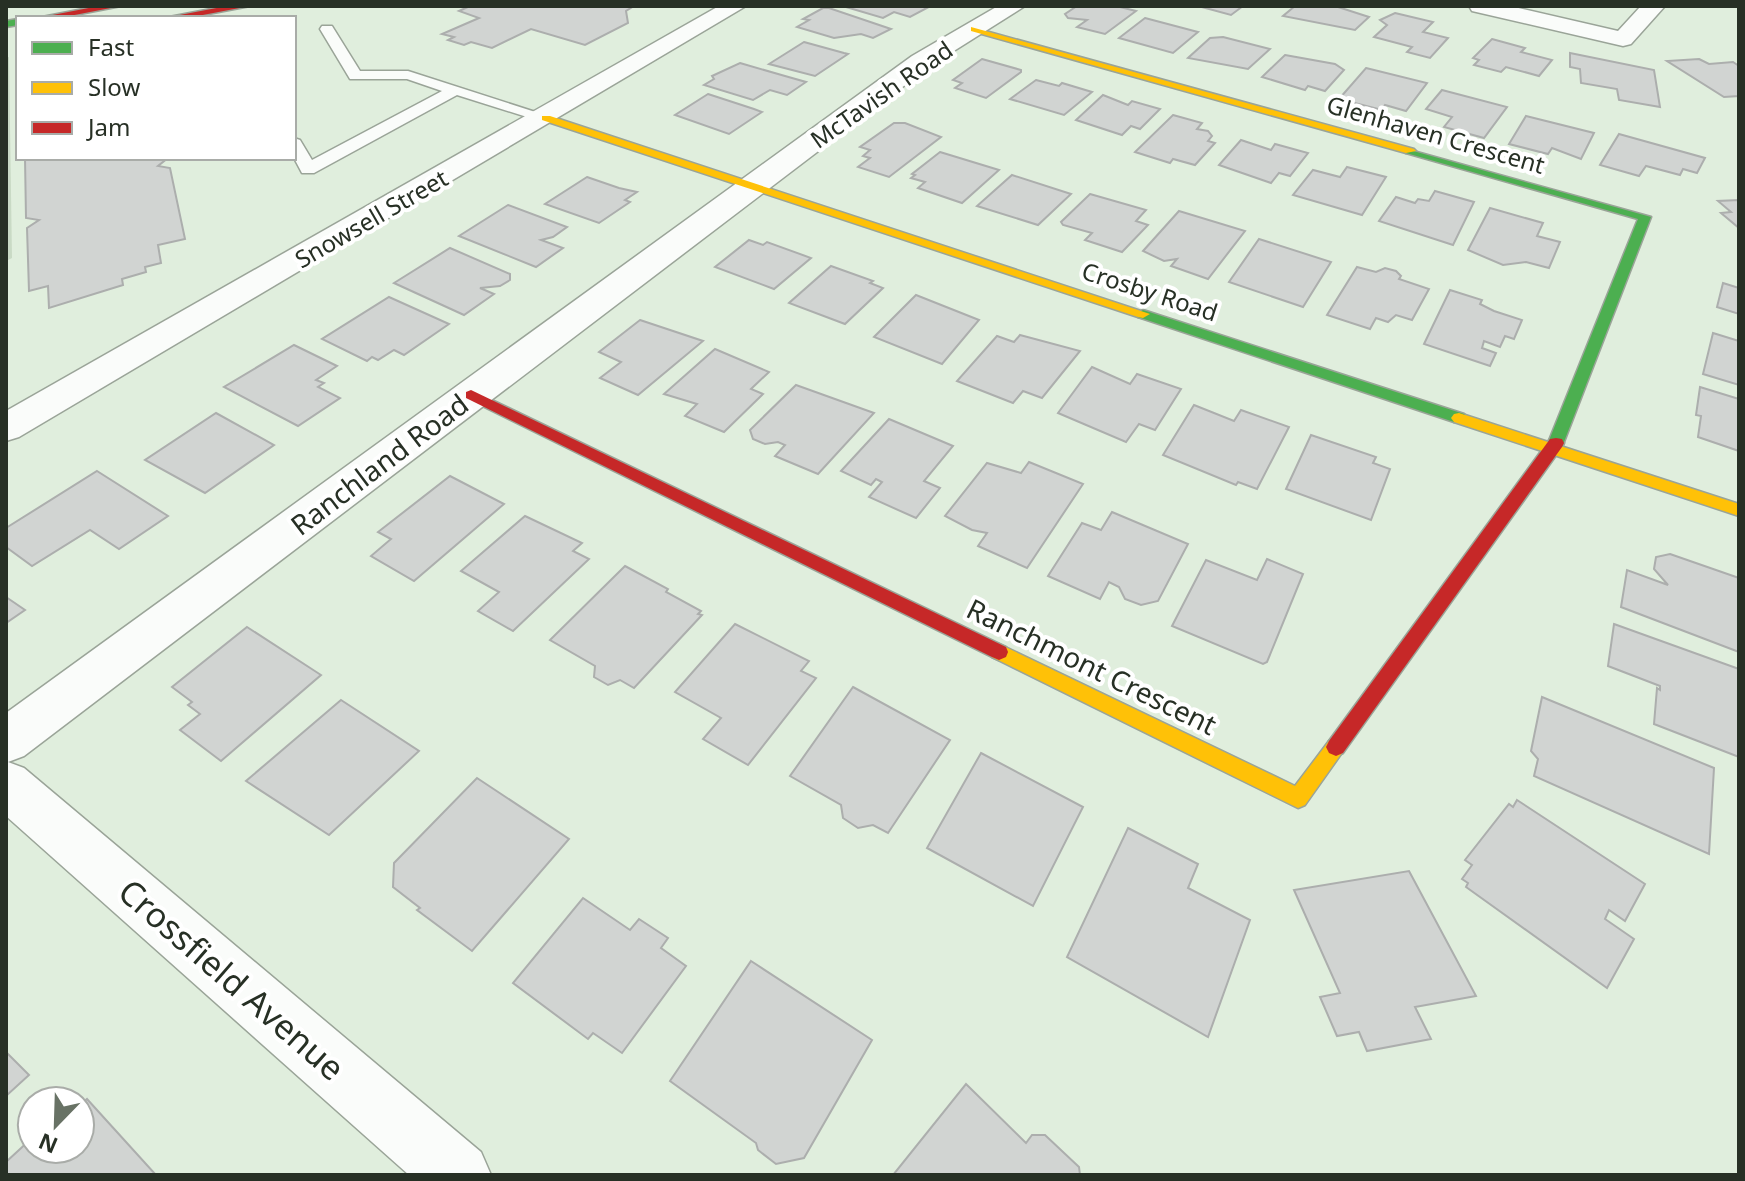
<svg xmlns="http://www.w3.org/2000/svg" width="1745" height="1181" font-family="'Noto Sans',sans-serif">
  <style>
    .green { fill: #c9dac5 }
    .building { fill: #d1d4d2; stroke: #acaead; stroke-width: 2 }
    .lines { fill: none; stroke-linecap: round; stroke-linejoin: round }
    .lane-casing { stroke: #9aa498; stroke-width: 3 }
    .street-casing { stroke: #9aa498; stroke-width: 3 }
    .fast-casing { stroke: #9aa498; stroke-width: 3 }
    .slow-casing { stroke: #9aa498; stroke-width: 3 }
    .jam-casing { stroke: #9aa498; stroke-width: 3 }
    .lane { fill: #fafcfa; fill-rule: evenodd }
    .street { fill: #fafcfa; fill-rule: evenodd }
    .fast { fill: #4caf50; fill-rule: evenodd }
    .slow { fill: #ffc107; fill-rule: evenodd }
    .jam { fill: #c62828; fill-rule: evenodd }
    .labels { text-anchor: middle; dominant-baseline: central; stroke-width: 8; stroke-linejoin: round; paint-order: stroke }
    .far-street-label { font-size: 24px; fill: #273025; stroke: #fff }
    .street-label { font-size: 28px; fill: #273025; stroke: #fff }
    .near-street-label { font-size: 34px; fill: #273025; stroke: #fff }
  </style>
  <rect width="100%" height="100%" fill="#e0eedd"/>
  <polygon class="green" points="9,57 12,258 6,261 6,58"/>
  <g class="building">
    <polygon points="470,6 634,6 626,11 628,23 585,45 531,29 492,48 471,42 464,45 448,40 454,37 442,34 479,18 459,11"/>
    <polygon points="921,6 927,8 910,17 894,12 883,18 846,7"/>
    <polygon points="1077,6 1116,6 1136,11 1105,34 1077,27 1087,20 1068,18 1065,14"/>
    <polygon points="1198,6 1243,6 1231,15"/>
    <polygon points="1295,6 1335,6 1369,17 1355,30 1283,16"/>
    <polygon points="823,8 829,8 891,29 873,38 861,34 834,38 797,27 809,20 803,19"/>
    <polygon points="1395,13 1433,22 1423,32 1448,38 1430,58 1407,52 1412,47 1374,37 1387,25 1380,20"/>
    <polygon points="1145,18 1198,32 1173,53 1119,38"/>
    <polygon points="1223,37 1270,49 1248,69 1188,58 1210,38"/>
    <polygon points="1492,39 1525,48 1521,52 1552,60 1539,76 1506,67 1501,72 1474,65 1479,60 1473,58"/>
    <polygon points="804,42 844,53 848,54 815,76 769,64"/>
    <polygon points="1570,53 1654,70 1660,107 1619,100 1617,89 1581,83 1580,69 1570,67"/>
    <polygon points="1285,55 1335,64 1344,70 1325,91 1308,86 1305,90 1262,77"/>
    <polygon points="982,59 1021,70 1021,72 986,98 955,88 962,83 953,80"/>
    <polygon points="1699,59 1709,64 1733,62 1739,66 1739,96 1724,97 1667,61"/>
    <polygon points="740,63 785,76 806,82 787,95 770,90 753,100 704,85 714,79 712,76"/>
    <polygon points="1366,68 1427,83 1406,111 1385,105 1382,110 1339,99"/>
    <polygon points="1036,80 1059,86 1062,83 1092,92 1064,115 1010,99"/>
    <polygon points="1442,90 1507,107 1484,138 1444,127 1452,117 1426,109"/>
    <polygon points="708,94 754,109 762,112 729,134 675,115"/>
    <polygon points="1103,95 1128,105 1132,101 1160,109 1140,129 1131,126 1122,135 1076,120"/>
    <polygon points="1173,115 1202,123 1197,129 1208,131 1212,136 1208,141 1215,143 1195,165 1173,159 1170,163 1135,152"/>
    <polygon points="1526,116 1594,133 1581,159 1552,148 1548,154 1509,144"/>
    <polygon points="894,123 905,123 941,137 889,177 858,167 870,158 863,156 870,150 860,147"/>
    <polygon points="1619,134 1705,158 1697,173 1683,169 1680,175 1646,166 1639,176 1600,165"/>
    <polygon points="1241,140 1271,150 1275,144 1308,153 1290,176 1279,173 1271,183 1219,165"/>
    <polygon points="940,152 999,170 962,203 918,188 925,182 911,178 915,175 912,174"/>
    <polygon points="25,158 168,158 158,166 170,168 185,239 158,245 161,263 145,267 146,272 122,279 123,285 49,308 48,286 29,291 27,228 39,220 26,218"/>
    <polygon points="1347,167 1386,177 1362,215 1293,195 1313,170 1340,177"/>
    <polygon points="1012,175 1071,194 1038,225 977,206"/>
    <polygon points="587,177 619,188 637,192 625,200 630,202 599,223 545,204"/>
    <polygon points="1435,191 1474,202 1453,245 1379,221 1396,197 1415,203 1418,199 1429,201"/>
    <polygon points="1090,194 1146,210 1136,221 1148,225 1122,252 1085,240 1092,233 1063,225 1061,222"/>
    <polygon points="1739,200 1739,228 1721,213 1731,212 1718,201"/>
    <polygon points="508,205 567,227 553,237 541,240 563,248 536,267 459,236"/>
    <polygon points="1490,208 1543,223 1537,236 1560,242 1549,268 1526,262 1503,265 1468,250"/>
    <polygon points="1179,211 1245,231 1208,279 1171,266 1177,259 1164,261 1143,251"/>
    <polygon points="1259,239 1331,262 1303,307 1229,282"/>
    <polygon points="749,240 763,245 767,242 811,258 774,289 715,267"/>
    <polygon points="450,248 510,274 510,280 500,286 480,288 494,294 464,315 394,283"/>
    <polygon points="831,266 873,281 870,283 883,288 845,324 789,303"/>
    <polygon points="1357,267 1376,272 1385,268 1396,271 1401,276 1399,279 1429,289 1412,320 1396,315 1388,322 1376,318 1370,329 1327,315"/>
    <polygon points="1723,283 1739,288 1739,314 1717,307"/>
    <polygon points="1450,290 1482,300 1480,304 1494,311 1522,320 1514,339 1505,336 1500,347 1484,341 1482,348 1496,353 1490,366 1424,344"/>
    <polygon points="916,295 979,320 942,364 874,337"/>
    <polygon points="389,297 449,324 404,355 394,350 378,360 372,357 367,361 322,339"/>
    <polygon points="640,320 703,341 638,395 600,378 621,362 599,352"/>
    <polygon points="1713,333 1739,341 1739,385 1703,374"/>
    <polygon points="1020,335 1080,351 1042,398 1023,391 1013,403 957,381 997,336 1014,342"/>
    <polygon points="294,345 337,366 316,380 324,383 318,387 340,398 298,426 224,387"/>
    <polygon points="715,349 769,372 751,389 763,394 724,432 685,416 697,404 664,394"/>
    <polygon points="1092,367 1130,384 1137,374 1181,389 1155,430 1139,424 1126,442 1058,413"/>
    <polygon points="796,385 874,413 818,474 775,456 785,445 778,442 765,444 753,439 750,430"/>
    <polygon points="1700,387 1739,399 1739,451 1698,437 1701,416 1696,415"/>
    <polygon points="1194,405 1234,421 1241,410 1289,427 1257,489 1238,482 1236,485 1163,455"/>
    <polygon points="216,413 274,445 205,493 145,460"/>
    <polygon points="889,419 953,446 924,481 940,488 916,518 869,497 882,482 876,479 871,485 841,471"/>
    <polygon points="1311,435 1376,457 1373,463 1390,469 1371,520 1286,489"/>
    <polygon points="1029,462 1083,484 1027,568 978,546 987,533 972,530 945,516 987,463 1021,473"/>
    <polygon points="97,471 168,516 119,549 90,530 32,566 6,547 6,528"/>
    <polygon points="450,476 504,504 414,581 371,556 391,539 378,532"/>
    <polygon points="1112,512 1188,544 1158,601 1141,605 1125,599 1119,587 1109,582 1100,599 1048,576 1082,523 1101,530"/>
    <polygon points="525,516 582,543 573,551 589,559 513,631 478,611 499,592 461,571"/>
    <polygon points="1670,554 1739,578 1739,652 1621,607 1627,570 1668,585 1654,569 1656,557"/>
    <polygon points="1267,559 1303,574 1267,662 1263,664 1172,626 1206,560 1257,580"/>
    <polygon points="625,566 668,589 666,592 701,611 698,614 702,615 634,688 620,680 608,685 594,677 595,666 550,640"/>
    <polygon points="6,597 25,610 6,623"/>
    <polygon points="735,624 809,661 801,671 816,678 748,765 703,739 721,718 675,692"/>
    <polygon points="1614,624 1739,669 1739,757 1654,724 1657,688 1660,690 1660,686 1608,666"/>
    <polygon points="247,627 321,675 221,761 180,730 200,714 188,705 192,702 172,687"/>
    <polygon points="853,687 950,740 888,833 873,825 858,828 843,818 841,805 790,776"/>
    <polygon points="1542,697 1714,768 1709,854 1534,776 1538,759 1531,751"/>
    <polygon points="341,700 419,751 329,835 246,781"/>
    <polygon points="981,753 1083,807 1033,906 927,848"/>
    <polygon points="477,778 569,839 472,951 417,910 420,908 393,887 394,863"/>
    <polygon points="1517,800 1645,884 1625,921 1609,910 1605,919 1634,939 1607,988 1466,887 1468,883 1462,879 1472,865 1465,860 1509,804 1513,807"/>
    <polygon points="1128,828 1198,864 1188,888 1250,920 1208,1037 1067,957"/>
    <polygon points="1409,871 1476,996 1415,1007 1431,1039 1367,1051 1359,1032 1337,1036 1320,997 1340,993 1294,890"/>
    <polygon points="583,898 630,930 639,919 668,938 661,948 686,966 622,1053 593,1033 588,1039 513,983"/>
    <polygon points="751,961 872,1040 804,1158 776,1164 758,1150 756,1143 670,1081"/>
    <polygon points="6,1052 29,1075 6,1096"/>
    <polygon points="966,1084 1026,1143 1032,1135 1045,1135 1079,1167 1080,1175 893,1175"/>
    <polygon points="87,1099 156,1175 6,1175 6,1162 32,1138 32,1149 80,1149 80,1105"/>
  </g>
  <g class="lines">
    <defs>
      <polygon id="lane" points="322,26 332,26 360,71 408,71 554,118 546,123 457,95 314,173 302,173 294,158 294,138 300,140 312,160 442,91 407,79 350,79 320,29"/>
      <g id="street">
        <polygon points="719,6 746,6 19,437 6,441 6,411"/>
        <polygon points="998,6 1025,6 930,66 24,756 8,762 24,768 481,1152 491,1175 409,1175 6,816 6,713 912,56"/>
        <polygon points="1469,6 1510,6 1618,31 1641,6 1665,6 1631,44 1623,46 1472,11"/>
      </g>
      <g id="fast">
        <polygon points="18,19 18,25 6,27 6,21"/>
        <polygon points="1406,149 1651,217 1562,447 1556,448 1548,443 1638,219 1406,153"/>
        <polygon points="1143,310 1464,414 1467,418 1464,422 1454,422 1138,317 1136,314"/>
      </g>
      <g id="slow">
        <polygon points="971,27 1414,149 1416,151 1406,153 971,31"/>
        <polygon points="542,116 550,116 1150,314 1143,318 1138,317 542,120"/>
        <polygon points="1459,413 1739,504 1739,516 1454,422 1451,418 1454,414"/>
        <polygon points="999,644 1295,786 1329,741 1336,738 1343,741 1346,747 1305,805 1298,808 992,657 990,652 992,647"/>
      </g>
      <g id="jam">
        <polygon points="99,6 121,6 59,18 37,18"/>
        <polygon points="227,6 250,6 187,18 164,18"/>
        <polygon points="471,390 1006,647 1008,652 1006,657 999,660 992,657 466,398 466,392"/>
        <polygon points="1556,438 1562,439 1564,443 1562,447 1343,753 1336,756 1329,753 1326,747 1329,741 1550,439"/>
      </g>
    </defs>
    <use href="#lane" class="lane-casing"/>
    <use href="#street" class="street-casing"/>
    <use href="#fast" class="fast-casing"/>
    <use href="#slow" class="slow-casing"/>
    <use href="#jam" class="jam-casing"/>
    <use href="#lane" class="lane"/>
    <use href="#street" class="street"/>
    <use href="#fast" class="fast"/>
    <use href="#slow" class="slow"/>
    <use href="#jam" class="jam"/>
  </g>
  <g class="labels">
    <g class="far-street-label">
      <text transform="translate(881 94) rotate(-35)">McTavish Road</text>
      <text transform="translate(1436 134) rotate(16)">Glenhaven Crescent</text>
      <text transform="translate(371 218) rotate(-30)">Snowsell Street</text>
      <text transform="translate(1150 291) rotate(18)">Crosby Road</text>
    </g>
    <g class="street-label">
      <text transform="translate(379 464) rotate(-37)">Ranchland Road</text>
      <text transform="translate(1092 666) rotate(26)">Ranchmont Crescent</text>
    </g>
    <g class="near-street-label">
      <text transform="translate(232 979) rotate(41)">Crossfield Avenue</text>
    </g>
  </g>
  <rect width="1745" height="1181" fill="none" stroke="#273025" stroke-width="16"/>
  <rect x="16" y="16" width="280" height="144" fill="#ffffff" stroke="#a9aca8" stroke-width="2"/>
  <rect x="32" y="42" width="40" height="12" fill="#4caf50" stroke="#a9aca8" stroke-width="2"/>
  <text x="88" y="56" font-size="24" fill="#273025">Fast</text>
  <rect x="32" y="82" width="40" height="12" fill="#ffc107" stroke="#a9aca8" stroke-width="2"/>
  <text x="88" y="96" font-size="24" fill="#273025">Slow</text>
  <rect x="32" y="122" width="40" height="12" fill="#c62828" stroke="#a9aca8" stroke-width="2"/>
  <text x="88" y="136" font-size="24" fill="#273025">Jam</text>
  <g transform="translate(56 1125) rotate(203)"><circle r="38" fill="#ffffff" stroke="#a9aca8" stroke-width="2"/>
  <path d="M0-6L14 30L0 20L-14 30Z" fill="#687265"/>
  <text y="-12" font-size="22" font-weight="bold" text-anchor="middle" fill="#273025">N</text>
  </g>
</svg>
